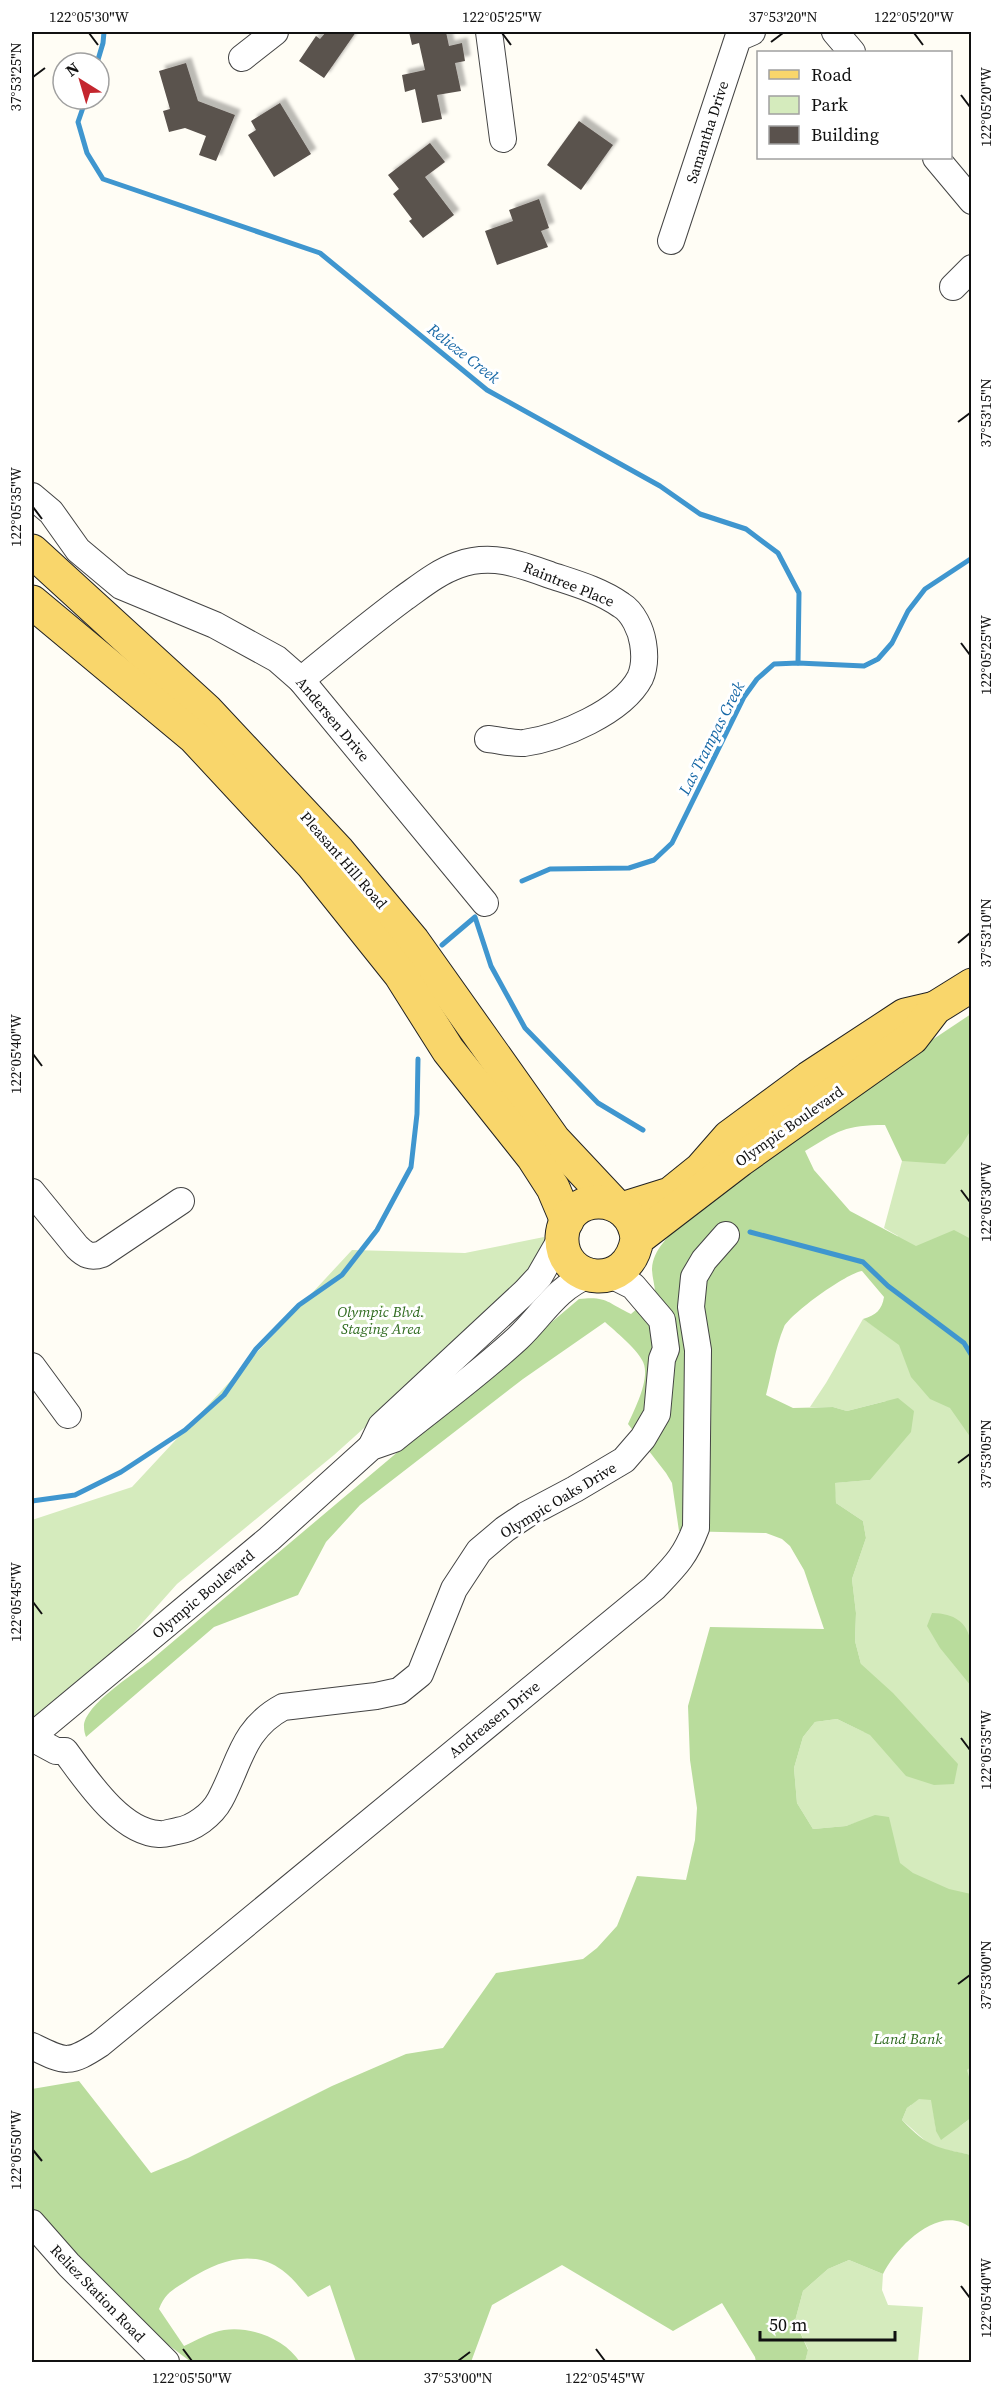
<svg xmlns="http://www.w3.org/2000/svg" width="1003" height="2394" font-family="'Source Serif 4',serif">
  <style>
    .green { fill: #d5ebbd }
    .forest { fill: #b9dc9c }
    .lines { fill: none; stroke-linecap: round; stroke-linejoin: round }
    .stream { stroke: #3f96cf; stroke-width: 5 }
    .building { fill: #5a524d; filter: url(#shadow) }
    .minor-casing { stroke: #444; stroke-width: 28 }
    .major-casing { stroke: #222; stroke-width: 35 }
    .minor { stroke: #fff; stroke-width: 26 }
    .major { stroke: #f9d66b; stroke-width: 33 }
    .ticks { fill: none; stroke: #111; stroke-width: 2 }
    .labels { text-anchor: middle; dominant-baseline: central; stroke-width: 6; stroke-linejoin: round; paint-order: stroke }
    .street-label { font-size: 15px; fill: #111; stroke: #fff }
    .park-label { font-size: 15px; font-style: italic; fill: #2f6b1f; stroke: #fff }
    .water-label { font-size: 16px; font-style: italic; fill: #1768a6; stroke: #fff }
    .neatline { fill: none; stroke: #111; stroke-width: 2 }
    .ticks-label { font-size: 15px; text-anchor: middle; fill: #111 }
  </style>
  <defs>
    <filter id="shadow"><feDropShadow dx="5.5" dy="-5.5" stdDeviation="1.5" flood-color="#0004"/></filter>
  </defs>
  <rect width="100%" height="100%" fill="#fffdf5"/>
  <g class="green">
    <polygon points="971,1126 971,2114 933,2108 936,2130 960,2126 971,2118 971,2155 942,2149 929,2144 902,2120 907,2108 911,2105 858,1822 846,1826 813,1829 797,1803 794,1768 803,1737 815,1722 837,1719 864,1732 861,1664 855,1641 856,1613 852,1579 866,1538 863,1521 836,1503 834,1483 870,1480 886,1401 847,1411 833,1407 810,1407 826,1383 863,1319 891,1338 898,1236 884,1228 902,1161"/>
    <polygon points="544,1237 544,1249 532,1271 502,1304 334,1455 177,1584 61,1714 32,1736 32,1520 132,1487 352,1250 465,1253"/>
    <polygon points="849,2260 883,2274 882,2290 888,2305 923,2307 918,2362 805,2362 808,2349 795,2321 803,2291 828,2269"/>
  </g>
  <g class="forest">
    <path d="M971,1014V1130L961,1146L945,1164L902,1161L885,1125C845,1125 838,1131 805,1151L814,1170L850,1211L916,1246L954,1230L971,1239V1438L950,1408L930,1399L911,1377L899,1345L863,1319C876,1315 882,1310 884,1297L862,1271C847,1273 791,1313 784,1327C775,1348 772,1373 766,1395L793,1408L833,1407L847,1411L898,1398L914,1411L911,1432L870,1480L835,1483L836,1503L863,1521L866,1538L852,1579L856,1613L855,1641L861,1664L893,1693L958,1764L954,1784L934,1785L906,1776L870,1735L837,1719L815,1722L803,1737L794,1768L797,1803L813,1829L846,1826L875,1815L889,1817L900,1863L913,1873L949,1889L971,1894L972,2066L967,2070L969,2077L971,2078V2118L941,2140L936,2131L931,2100L919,2099L907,2108L902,2120C929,2148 936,2147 971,2155V2228C940,2202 896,2247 883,2274L849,2260L828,2269L803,2291L795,2321L808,2350L805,2362H756L755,2357L722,2303L673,2331L562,2265L492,2305L471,2362H356L330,2285L308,2297C300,2288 292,2277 282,2270C252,2248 219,2261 191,2278C175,2289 166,2291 159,2309L184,2346C197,2340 211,2332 224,2330C252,2326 285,2339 300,2362H191L142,2325L32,2212V2089L79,2081L151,2173L188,2158L332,2086L406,2054L443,2048L496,1973L583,1959L597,1948L617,1926L637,1876L686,1880L695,1840L697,1808L690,1760L688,1706L710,1627L824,1629L804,1570L790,1546L782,1539L766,1533L679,1531L672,1483L666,1473L628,1424C635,1408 652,1376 642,1360C635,1347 616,1332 605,1322L523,1379L360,1505L326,1542L298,1595L214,1627L86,1737C85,1734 84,1731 84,1727C83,1706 134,1674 150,1661L579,1299C608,1296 607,1303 631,1314L655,1293C655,1285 652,1277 652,1269C653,1249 670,1235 683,1222L911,1054Z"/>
    <path d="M932,1613C979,1614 972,1651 971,1686L940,1648L927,1626Z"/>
  </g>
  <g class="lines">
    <g class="stream">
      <polyline points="97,63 103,43 104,32"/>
      <polyline points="86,99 78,122 87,153 103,179 320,253 487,390 660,486 700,514 746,529 778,553 799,593 798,663"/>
      <polyline points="522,881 550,869 629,868 654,860 672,843 744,697 757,679 774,664 798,663 864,666 878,659 892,643 908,611 925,589 972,558"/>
      <polyline points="442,945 475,917 491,966 525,1028 598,1103 643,1130"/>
      <polyline points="750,1232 863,1262 888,1286 964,1343 972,1356"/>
      <polyline points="32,1501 75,1495 121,1472 185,1430 224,1395 256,1349 299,1305 342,1275 377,1230 411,1167 417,1114 418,1059"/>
    </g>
  </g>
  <g class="building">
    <polygon points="326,32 356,32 324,78 299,61 316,36 320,39"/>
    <polygon points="409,32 446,32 449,46 462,43 465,61 455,63 461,91 437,95 442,119 422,123 415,89 405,92 402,75 425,70 419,43 412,45"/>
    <polygon points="186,63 198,101 235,115 216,161 199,155 206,136 185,128 169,132 163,111 170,109 159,71"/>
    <polygon points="280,103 311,154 274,177 248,135 256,130 251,121"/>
    <polygon points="579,121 613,145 581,190 547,165"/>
    <polygon points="430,143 445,162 425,177 454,215 423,238 409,221 412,219 393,194 399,189 388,175"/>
    <polygon points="539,199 549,228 541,231 548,247 497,265 485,231 513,221 509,210"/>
  </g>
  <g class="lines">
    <defs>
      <g id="minor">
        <polyline points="489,32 503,139"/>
        <polyline points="835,32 852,52"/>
        <polyline points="242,58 275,32"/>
        <polyline points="936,158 972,201"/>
        <polyline points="671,241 738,38 752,32"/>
        <polyline points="953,287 972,268"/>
        <polyline points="32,496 51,512 78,550 121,586 215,625 277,659 301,680 485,903"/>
        <path d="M301,680C335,652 369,624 404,598C421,586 438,572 458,565C491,553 520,564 550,575C574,583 600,590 621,605C633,612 641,630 643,643C645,655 645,667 640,678C622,712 560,738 524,743C513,744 499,740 488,739"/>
        <path d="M32,1192L77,1247C85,1255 91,1258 102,1254L181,1201"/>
        <polyline points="32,1366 68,1415"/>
        <polyline points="371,1447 381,1426 525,1292 539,1277 562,1237"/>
        <path d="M32,1736L269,1539L371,1447L394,1439C435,1406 479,1374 518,1338C542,1315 557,1287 589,1275"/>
        <path d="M32,1738L56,1751H65C86,1779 120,1832 159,1834C164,1835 171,1832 177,1831C193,1829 212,1815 220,1800C240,1763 242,1729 283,1707L376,1696L399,1691L420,1674L454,1589L479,1551L505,1529L526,1515L575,1489L624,1460L643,1438L657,1414L662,1359L666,1349L662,1320L633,1286L611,1275"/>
        <path d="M32,2046C65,2062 68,2065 100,2044L654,1588C675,1566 685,1557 696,1528L698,1350L691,1307L694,1277L704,1260L726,1235"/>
        <polyline points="32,2223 69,2265 166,2362"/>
      </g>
      <g id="major">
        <polyline points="32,551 207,711 338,851 413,941 554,1140 615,1205"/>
        <polyline points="32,602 194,737 312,864 400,974 448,1050 533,1157 553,1188 567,1221"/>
        <polyline points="622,1209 670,1194 701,1169 729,1137 809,1078 905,1015 935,1008"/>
        <path d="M637,1239C633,1190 565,1190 562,1237C560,1284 629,1293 637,1239L740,1160L912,1038L935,1008L972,985"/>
      </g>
    </defs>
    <use href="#minor" class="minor-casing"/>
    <use href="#major" class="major-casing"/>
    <use href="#minor" class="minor"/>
    <use href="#major" class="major"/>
  </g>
  <path class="ticks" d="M89,33L98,45M502,33L511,45M914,33L923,45M771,42L783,33M33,77L45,68M961,95L970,107M958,422L970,413M33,507L42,519M961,643L970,655M958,943L970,933M33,1054L42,1066M961,1190L970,1202M958,1463L970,1454M33,1602L42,1614M961,1738L970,1750M958,1984L970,1975M33,2150L42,2161M961,2286L970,2298M183,2349L192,2361M596,2349L605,2361M458,2361L470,2352"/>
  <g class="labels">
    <g class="street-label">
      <text transform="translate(707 132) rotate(-72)">Samantha Drive</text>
      <text transform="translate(569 584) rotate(22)">Raintree Place</text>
      <text transform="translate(333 719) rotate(50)">Andersen Drive</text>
      <text transform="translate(344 860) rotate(49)">Pleasant Hill Road</text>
      <text transform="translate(789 1126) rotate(-35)">Olympic Boulevard</text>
      <text transform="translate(558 1500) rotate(-31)">Olympic Oaks Drive</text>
      <text transform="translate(203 1594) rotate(-40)">Olympic Boulevard</text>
      <text transform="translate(494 1719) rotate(-39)">Andreasen Drive</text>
      <text transform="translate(98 2293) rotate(46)">Reliez Station Road</text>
    </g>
    <g class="park-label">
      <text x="381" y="1311">Olympic Blvd.<tspan x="381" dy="17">Staging Area</tspan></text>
      <text x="908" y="2038">Land Bank</text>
    </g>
    <g class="water-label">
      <text transform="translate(464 353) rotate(38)">Relieze Creek</text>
      <text transform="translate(711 738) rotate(-63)">Las Trampas Creek</text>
    </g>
  </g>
  <rect width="1003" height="2394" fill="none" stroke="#ffffff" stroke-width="66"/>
  <rect x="757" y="51" width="195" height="108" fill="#ffffff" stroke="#a0a0a0" stroke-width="1.5"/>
  <rect x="769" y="70" width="30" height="9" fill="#f9d66b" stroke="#a0a0a0" stroke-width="1.5"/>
  <text x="811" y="81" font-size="18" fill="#111111">Road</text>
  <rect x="769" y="96" width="30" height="18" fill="#d5ebbd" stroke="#a0a0a0" stroke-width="1.5"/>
  <text x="811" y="111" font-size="18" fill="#111111">Park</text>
  <rect x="769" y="126" width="30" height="18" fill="#5a524d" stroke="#a0a0a0" stroke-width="1.5"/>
  <text x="811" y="141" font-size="18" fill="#111111">Building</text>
  <g transform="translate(81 81) rotate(323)"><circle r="28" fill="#ffffff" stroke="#a0a0a0" stroke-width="1.5"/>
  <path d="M0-4.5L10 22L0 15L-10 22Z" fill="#c4262e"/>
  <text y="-9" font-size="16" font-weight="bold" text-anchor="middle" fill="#111111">N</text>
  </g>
  <path d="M760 2331v9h135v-9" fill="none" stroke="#111111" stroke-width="3"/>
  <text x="769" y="2331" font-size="18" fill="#111111" stroke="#ffffff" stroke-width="4.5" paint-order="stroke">50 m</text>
  <rect x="33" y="33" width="937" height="2328" class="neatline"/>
  <g class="ticks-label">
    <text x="89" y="22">122°05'30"W</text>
    <text x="502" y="22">122°05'25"W</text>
    <text x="783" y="22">37°53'20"N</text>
    <text x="914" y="22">122°05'20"W</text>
    <text transform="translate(16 77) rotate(-90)" y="5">37°53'25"N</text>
    <text transform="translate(986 107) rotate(-90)" y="5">122°05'20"W</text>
    <text transform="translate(986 413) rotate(-90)" y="5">37°53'15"N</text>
    <text transform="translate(16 507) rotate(-90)" y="5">122°05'35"W</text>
    <text transform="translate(986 655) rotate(-90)" y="5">122°05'25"W</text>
    <text transform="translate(986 933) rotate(-90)" y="5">37°53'10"N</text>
    <text transform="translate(16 1054) rotate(-90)" y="5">122°05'40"W</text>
    <text transform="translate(986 1202) rotate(-90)" y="5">122°05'30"W</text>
    <text transform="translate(986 1454) rotate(-90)" y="5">37°53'05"N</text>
    <text transform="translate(16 1602) rotate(-90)" y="5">122°05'45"W</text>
    <text transform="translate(986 1750) rotate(-90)" y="5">122°05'35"W</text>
    <text transform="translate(986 1975) rotate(-90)" y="5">37°53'00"N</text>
    <text transform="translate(16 2150) rotate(-90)" y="5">122°05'50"W</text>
    <text transform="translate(986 2298) rotate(-90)" y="5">122°05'40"W</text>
    <text x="192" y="2383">122°05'50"W</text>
    <text x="458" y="2383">37°53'00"N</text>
    <text x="605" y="2383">122°05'45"W</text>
  </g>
</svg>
